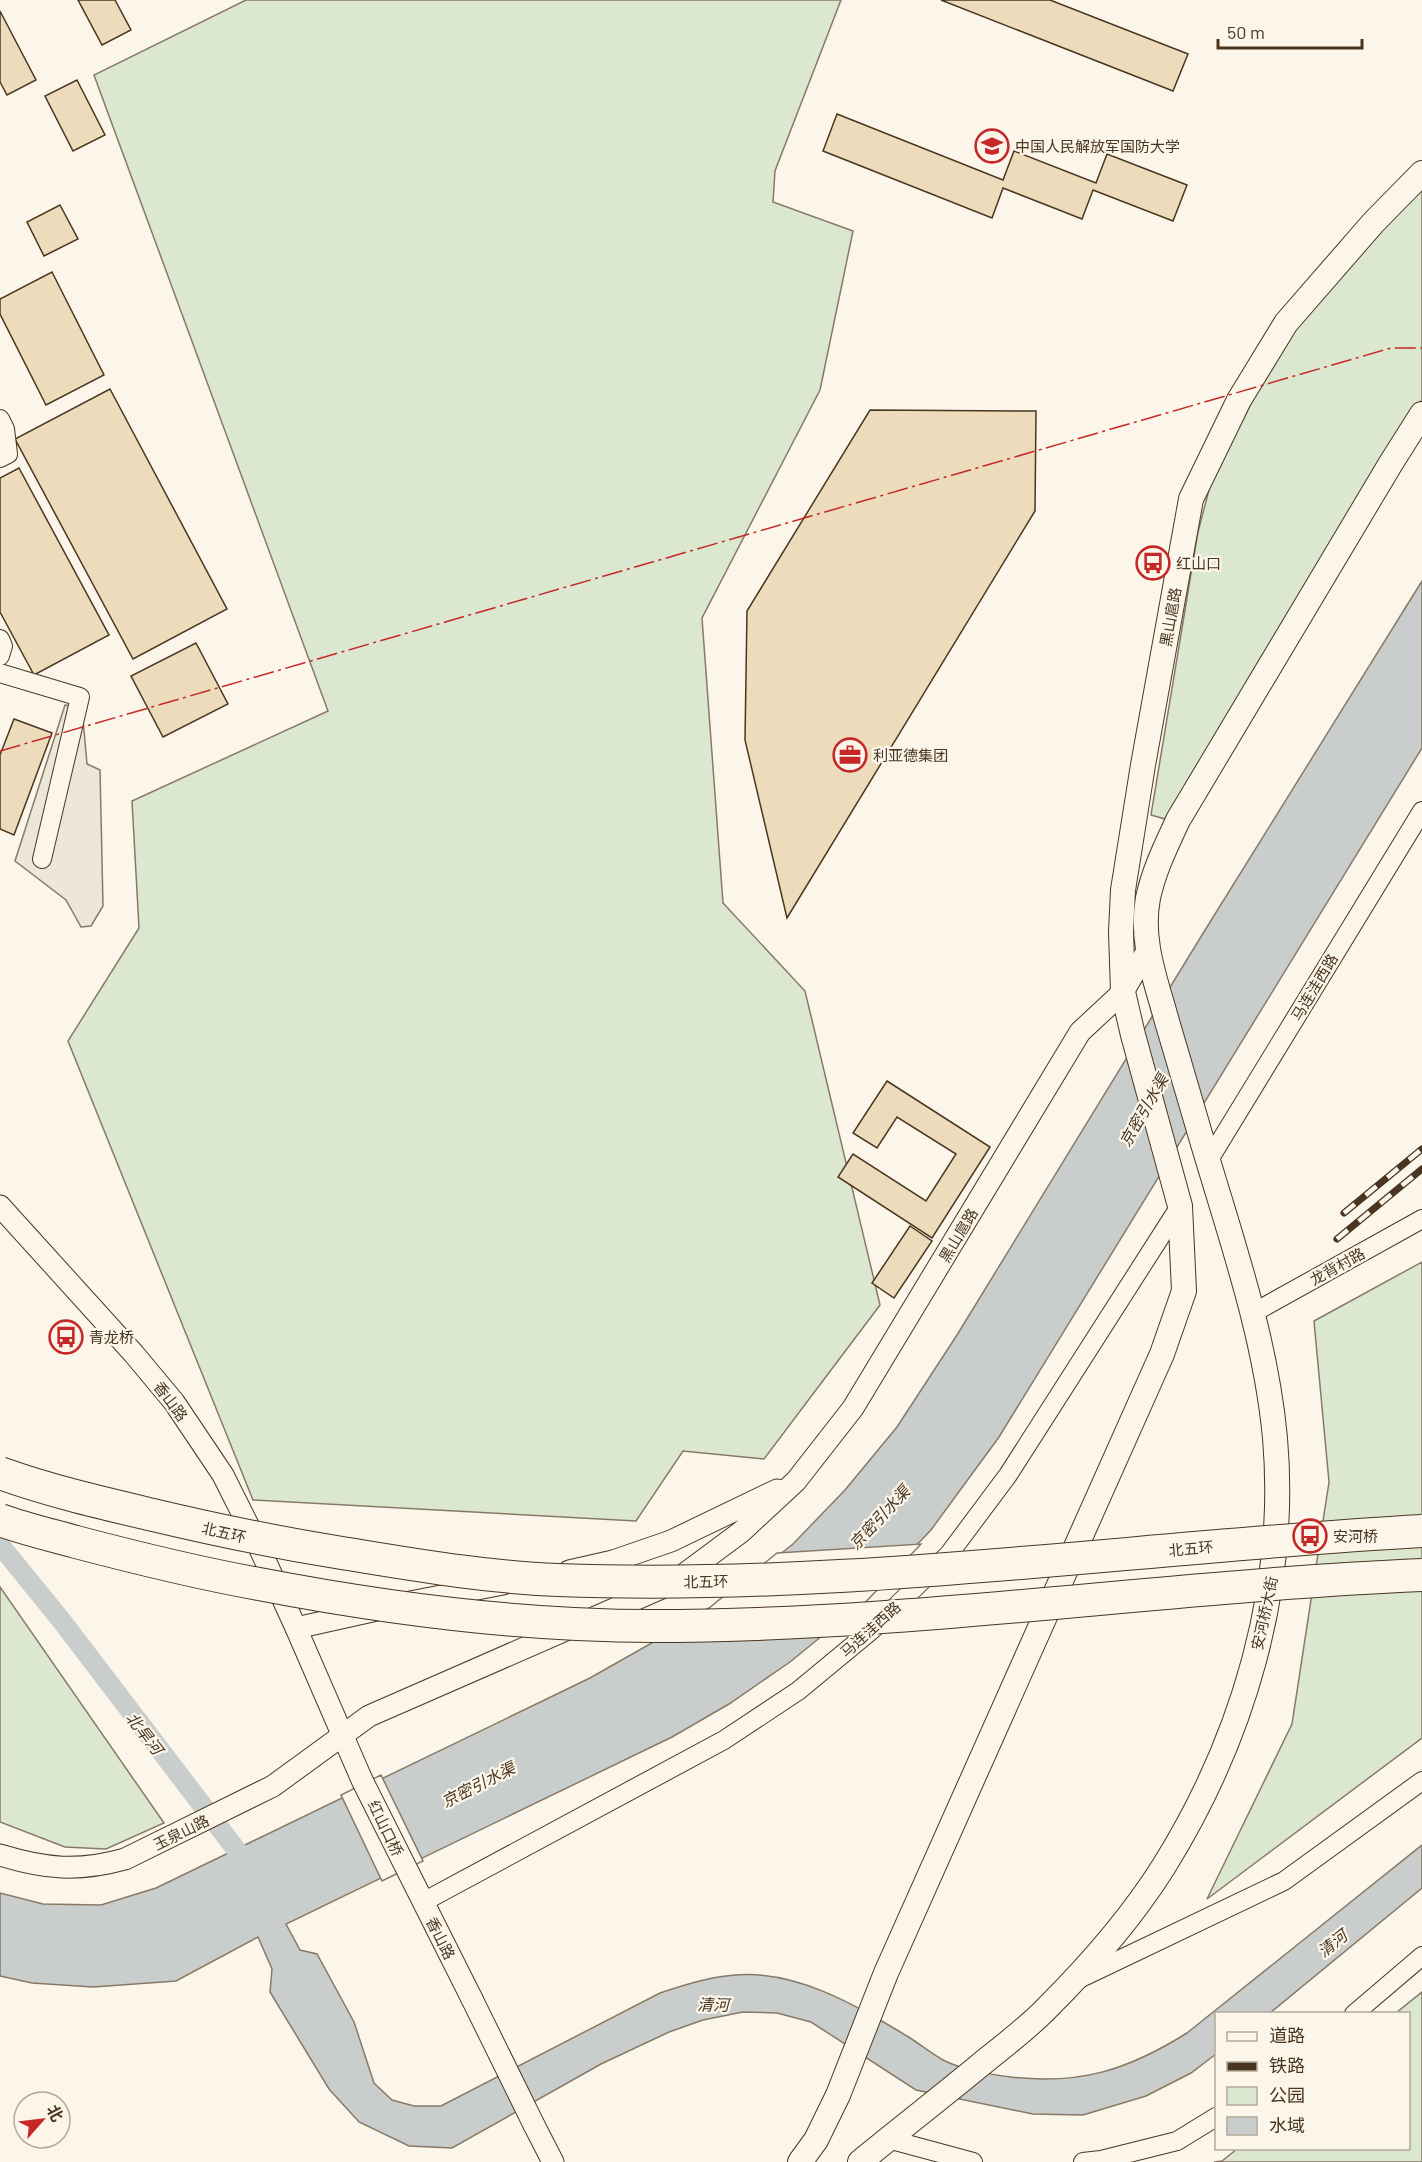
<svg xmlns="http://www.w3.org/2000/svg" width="1422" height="2162" font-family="Barlow,'Noto Sans SC',sans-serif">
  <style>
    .green { fill: #dce7d0; stroke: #887966; stroke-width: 1.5 }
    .parking { fill: #ede7d9; stroke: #887966; stroke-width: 1.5 }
    .water { fill: #c9cecd; stroke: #887966; stroke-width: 1.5 }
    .pier { fill: #fbf6e9; stroke: #887966; stroke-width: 1.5 }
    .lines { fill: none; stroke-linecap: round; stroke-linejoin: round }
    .canal { stroke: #c9cecd; stroke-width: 20 }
    .building { fill: #ecdcbc; stroke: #4a3520; stroke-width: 1.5 }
    .minor-casing { stroke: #4a3520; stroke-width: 20 }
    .tertiary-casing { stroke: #4a3520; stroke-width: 23 }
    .secondary-casing { stroke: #4a3520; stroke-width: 26 }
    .minor { stroke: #fbf6e9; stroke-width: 18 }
    .tertiary { stroke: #fbf6e9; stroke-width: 21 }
    .secondary { stroke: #fbf6e9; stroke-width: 24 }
    .rail-casing { stroke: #4a3520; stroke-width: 7 }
    .rail { stroke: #fbf6e9; stroke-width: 4.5; stroke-dasharray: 14; stroke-linecap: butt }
    .tertiary-bridge-casing { stroke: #4a3520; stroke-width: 23; stroke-linecap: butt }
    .motorway-bridge-casing { stroke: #4a3520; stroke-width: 34; stroke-linecap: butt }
    .tertiary-bridge { stroke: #fbf6e9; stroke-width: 21 }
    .motorway-bridge { stroke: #fbf6e9; stroke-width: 32 }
    .power { stroke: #c62828; stroke-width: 1.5; stroke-dasharray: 21 4.5 3 4.5; stroke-linecap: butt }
    .labels { text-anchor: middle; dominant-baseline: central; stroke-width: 4.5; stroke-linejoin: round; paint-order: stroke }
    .poi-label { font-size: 15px; fill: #4a3520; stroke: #fbf6e9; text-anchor: start }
    .street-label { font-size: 15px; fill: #4a3520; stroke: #fbf6e9 }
    .water-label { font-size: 16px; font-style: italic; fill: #4a3520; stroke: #fbf6e9 }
  </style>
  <rect width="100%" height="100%" fill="#fbf6e9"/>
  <g class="green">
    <polygon points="246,0 841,0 775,171 773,202 853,231 820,390 702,618 723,903 805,991 880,1305 764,1459 683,1451 636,1521 253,1500 68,1041 139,928 132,801 328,711 94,75"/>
    <polygon points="1422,187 1422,400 1395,438 1165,819 1151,815 1198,532 1210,486 1262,381 1295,329 1333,280"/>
    <polygon points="1422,1262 1422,1738 1207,1899 1292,1724 1329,1482 1314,1321"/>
    <polygon points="0,1587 164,1823 106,1849 65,1847 0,1822"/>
    <polygon points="1422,1992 1422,2162 1214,2162 1222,2161 1237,2149 1408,2148 1408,2014 1396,2013"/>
  </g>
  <polygon class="parking" points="65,705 82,708 87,764 100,770 103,906 91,926 81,927 66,900 15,861"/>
  <path class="water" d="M1422,581V748L999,1437L931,1530L855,1609L790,1662L729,1704L672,1737L286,1924L300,1950L317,1954L354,2022L374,2083L392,2100L414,2106H441L660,1993C684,1985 709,1977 735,1975C797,1970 855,2005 907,2036C920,2044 932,2054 945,2061C966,2071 988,2074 1011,2077C1080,2085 1128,2070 1187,2033L1422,1845V1888L1270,2013L1216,2014V2054L1191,2073L1146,2096L1083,2115L1033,2114L916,2090L811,2022L777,2013L743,2012L703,2020L669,2032L601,2064L452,2148L409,2146L359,2122L329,2089L270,1992L272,1969L258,1937L176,1981L93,1987L32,1983L0,1976V1893L43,1904L101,1905L156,1888L590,1678L710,1610L793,1544L845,1490L897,1427L957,1335L1202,935Z"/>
  <g class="pier">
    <polygon points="921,1544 857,1611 663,1633 709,1608 777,1553"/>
    <polygon points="381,1775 423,1861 382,1881 341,1795"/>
  </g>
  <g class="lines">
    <polyline class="canal" points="0,1545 61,1620 244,1860 250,1872"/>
  </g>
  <g class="building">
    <polygon points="78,0 115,0 131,30 102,45"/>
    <polygon points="941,0 1050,0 1188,54 1173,91"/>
    <polygon points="0,11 36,80 7,95 0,82"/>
    <polygon points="77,80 105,135 73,151 45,96"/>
    <polygon points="837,114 1003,180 1014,151 1096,183 1107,154 1187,185 1173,221 1093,190 1082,219 1003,188 992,218 823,151"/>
    <polygon points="60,205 78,239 44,256 27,222"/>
    <polygon points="52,272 104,375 46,405 0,314 0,299"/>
    <polygon points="110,389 227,609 133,659 15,439"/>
    <polygon points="870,410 1036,411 1035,511 787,918 745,740 747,611"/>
    <polygon points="19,468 109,635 34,675 0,612 0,478"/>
    <polygon points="196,643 228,704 163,737 131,676"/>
    <polygon points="14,719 52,733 14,835 0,829 0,755"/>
    <polygon points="887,1081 990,1147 932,1238 838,1177 853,1154 926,1201 956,1154 897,1117 877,1148 853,1133"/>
    <polygon points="910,1226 932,1241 894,1298 872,1283"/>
  </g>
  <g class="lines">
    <defs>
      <g id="minor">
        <polyline points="0,419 5,429 8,454 0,458"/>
        <polyline points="0,639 3,646 0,656"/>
        <polyline points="0,673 80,697 42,859"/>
        <polyline points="1207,1163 1422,811"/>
        <polyline points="1253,1313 1422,1219"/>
        <polyline points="423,1902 724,1740 798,1691 873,1629 949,1554 1008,1475 1180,1206"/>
        <polyline points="1079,1979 1284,1881 1422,1781"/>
        <polyline points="1354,2014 1422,1956"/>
        <polyline points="888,2139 973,2162"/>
        <polyline points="1083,2162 1101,2160 1177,2141 1216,2117"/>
      </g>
      <g id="tertiary">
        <polyline points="0,1206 134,1354 174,1402 223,1475 259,1547 296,1628 362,1780 472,1999"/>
        <polyline points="569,1571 613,1561 671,1541 777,1490"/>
        <polyline points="410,1602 503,1584"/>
        <polyline points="296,1628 377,1610"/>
        <path d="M0,1855C46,1869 78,1872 125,1859L273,1786L369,1716L671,1584L741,1532L796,1481L853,1408L1080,1032L1123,992L1147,951"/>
        <polyline points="534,2125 553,2162"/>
      </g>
      <g id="secondary">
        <polyline points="800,2162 816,2140 838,2095 886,1973 1162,1354 1184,1291 1180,1206 1133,1035 1123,992 1121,932 1123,890 1143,765 1191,499 1239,400 1286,323 1373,223 1422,173"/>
        <path d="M860,2162C899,2130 939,2099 979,2066C1002,2047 1027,2029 1048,2007C1090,1965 1132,1917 1164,1866C1243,1739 1288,1588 1275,1438C1265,1329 1226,1225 1196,1120C1186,1086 1176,1052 1166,1018C1155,978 1140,940 1148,898C1154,870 1166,846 1178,820L1391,463L1422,414"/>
      </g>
    </defs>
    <use href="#minor" class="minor-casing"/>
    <use href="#tertiary" class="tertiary-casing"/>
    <use href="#secondary" class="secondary-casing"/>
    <use href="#minor" class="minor"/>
    <use href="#tertiary" class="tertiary"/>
    <use href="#secondary" class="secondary"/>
    <defs>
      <g id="rail">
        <polyline points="1344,1213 1422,1149"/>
        <polyline points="1337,1239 1422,1169"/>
      </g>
    </defs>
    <use href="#rail" class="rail-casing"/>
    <use href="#rail" class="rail"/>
    <defs>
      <polyline id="tertiary-bridge" points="472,1999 534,2125"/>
      <g id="motorway-bridge">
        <path d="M0,1473C50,1491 102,1503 153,1515C212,1529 269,1541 330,1551C405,1563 481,1577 558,1580C847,1591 1134,1547 1422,1531"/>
        <path d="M0,1520C25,1529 51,1535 76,1542C137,1558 197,1573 259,1584C389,1609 520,1626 652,1626C910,1626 1165,1586 1422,1575"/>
      </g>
    </defs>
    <use href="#tertiary-bridge" class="tertiary-bridge-casing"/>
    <use href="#motorway-bridge" class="motorway-bridge-casing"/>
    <use href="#tertiary-bridge" class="tertiary-bridge"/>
    <use href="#motorway-bridge" class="motorway-bridge"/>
    <polyline class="power" points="0,751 1391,348 1422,348"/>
  </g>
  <defs>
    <symbol id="university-ring" viewBox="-11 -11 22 22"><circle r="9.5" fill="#fbf6e9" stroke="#c62828" stroke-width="1.5"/><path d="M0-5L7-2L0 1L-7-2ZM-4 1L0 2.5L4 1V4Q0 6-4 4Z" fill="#c62828"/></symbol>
    <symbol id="bus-ring" viewBox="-11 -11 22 22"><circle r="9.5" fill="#fbf6e9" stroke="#c62828" stroke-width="1.5"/><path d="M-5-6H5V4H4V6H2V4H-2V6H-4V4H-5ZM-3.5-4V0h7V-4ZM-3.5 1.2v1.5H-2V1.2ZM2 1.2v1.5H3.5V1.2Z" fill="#c62828"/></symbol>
    <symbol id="office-ring" viewBox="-11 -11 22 22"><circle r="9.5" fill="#fbf6e9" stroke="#c62828" stroke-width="1.5"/><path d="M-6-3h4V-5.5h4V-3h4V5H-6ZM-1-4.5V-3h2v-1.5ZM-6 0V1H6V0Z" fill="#c62828"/></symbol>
  </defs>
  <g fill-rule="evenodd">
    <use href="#university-ring" x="973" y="127" width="38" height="38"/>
    <use href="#bus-ring" x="1134" y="544" width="38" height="38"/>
    <use href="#office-ring" x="831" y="736" width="38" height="38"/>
    <use href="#bus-ring" x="47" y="1318" width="38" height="38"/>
    <use href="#bus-ring" x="1291" y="1517" width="38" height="38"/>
  </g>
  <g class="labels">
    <g class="poi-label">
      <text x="1015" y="146">中国人民解放军国防大学</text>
      <text x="1176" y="563">红山口</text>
      <text x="873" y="755">利亚德集团</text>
      <text x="89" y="1337">青龙桥</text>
      <text x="1333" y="1536">安河桥</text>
    </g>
    <g class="street-label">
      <text transform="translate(1170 617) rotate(-80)">黑山扈路</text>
      <text transform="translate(1314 987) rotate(-59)">马连洼西路</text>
      <text transform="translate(958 1235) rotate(-59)">黑山扈路</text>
      <text transform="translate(1337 1266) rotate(-29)">龙背村路</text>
      <text transform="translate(171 1401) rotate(53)">香山路</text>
      <text transform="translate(224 1532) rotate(13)">北五环</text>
      <text transform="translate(1191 1548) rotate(-5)">北五环</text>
      <text transform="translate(706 1581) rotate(-1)">北五环</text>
      <text transform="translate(1264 1613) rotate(-78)">安河桥大街</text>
      <text transform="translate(870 1629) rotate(-42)">马连洼西路</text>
      <text transform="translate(386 1828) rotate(64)">红山口桥</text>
      <text transform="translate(181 1832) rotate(-26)">玉泉山路</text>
      <text transform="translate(441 1938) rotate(63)">香山路</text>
    </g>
    <g class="water-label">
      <text transform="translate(1143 1110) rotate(-60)">京密引水渠</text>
      <text transform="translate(879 1517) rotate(-47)">京密引水渠</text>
      <text transform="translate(145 1733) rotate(52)">北旱河</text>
      <text transform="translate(478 1784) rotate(-27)">京密引水渠</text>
      <text transform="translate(1332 1943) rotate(-38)">清河</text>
      <text transform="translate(713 2004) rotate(1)">清河</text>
    </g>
  </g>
  <rect x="1215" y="2012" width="195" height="138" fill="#fbf6e9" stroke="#b4a999" stroke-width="1.5"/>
  <rect x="1227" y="2032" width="30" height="9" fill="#fbf6e9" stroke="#b4a999" stroke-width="1.5"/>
  <text x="1269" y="2042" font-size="18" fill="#4a3520">道路</text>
  <rect x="1227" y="2062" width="30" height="9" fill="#4a3520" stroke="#b4a999" stroke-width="1.5"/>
  <text x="1269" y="2072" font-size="18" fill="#4a3520">铁路</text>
  <rect x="1227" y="2087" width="30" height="18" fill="#dce7d0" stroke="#b4a999" stroke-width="1.5"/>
  <text x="1269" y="2102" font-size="18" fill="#4a3520">公园</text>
  <rect x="1227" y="2117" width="30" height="18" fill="#c9cecd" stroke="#b4a999" stroke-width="1.5"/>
  <text x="1269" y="2132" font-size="18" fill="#4a3520">水域</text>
  <g transform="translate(42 2120) rotate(62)"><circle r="28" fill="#fbf6e9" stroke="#b4a999" stroke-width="1.5"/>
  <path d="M0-4.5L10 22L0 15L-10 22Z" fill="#c62828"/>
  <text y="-9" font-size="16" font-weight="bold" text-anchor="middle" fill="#4a3520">北</text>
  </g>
  <path d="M1218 39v9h144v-9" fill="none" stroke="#4a3520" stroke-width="3"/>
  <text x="1227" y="39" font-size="18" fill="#4a3520" stroke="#fbf6e9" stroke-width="4.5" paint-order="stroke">50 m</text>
</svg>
